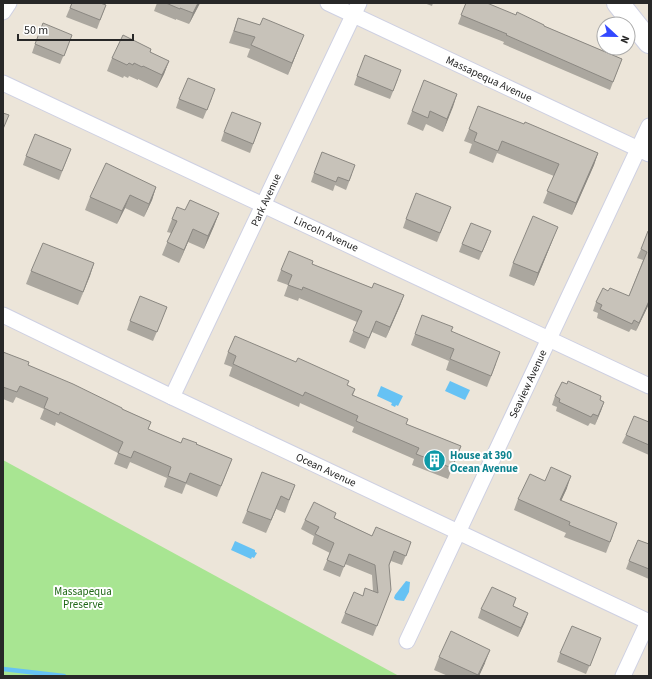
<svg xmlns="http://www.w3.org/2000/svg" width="652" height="679" font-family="'Source Sans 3',sans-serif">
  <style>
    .green { fill: #a8e592 }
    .water { fill: #66c2f4 }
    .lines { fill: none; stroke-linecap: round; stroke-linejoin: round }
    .stream { stroke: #66c2f4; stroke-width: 4.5 }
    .street-casing { stroke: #ced0e2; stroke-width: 17 }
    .secondary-casing { stroke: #ced0e2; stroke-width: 24 }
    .street { stroke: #fff; stroke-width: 15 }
    .secondary { stroke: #fff; stroke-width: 22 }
    .wall { fill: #aba79f }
    .shaded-wall { fill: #8b8882 }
    .building { fill: #c7c2b9; stroke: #8b8882 }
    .labels { text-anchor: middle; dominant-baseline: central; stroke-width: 4; stroke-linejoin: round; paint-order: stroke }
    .street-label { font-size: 11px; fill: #282828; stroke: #fff }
    .culture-label { font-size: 11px; font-weight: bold; fill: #0d838f; stroke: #fff; text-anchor: start }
    .park-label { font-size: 11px; fill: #206816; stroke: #fff }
  </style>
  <rect width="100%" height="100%" fill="#ece5d9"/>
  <polygon class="green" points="3,460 399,676 3,676"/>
  <g class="water">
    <polygon points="450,381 470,390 465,400 445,391"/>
    <polygon points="381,386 403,396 398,406 396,405 395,407 391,405 392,403 377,396"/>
    <polygon points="235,541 255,550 255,552 257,553 254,558 252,557 251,559 231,550"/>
    <polygon points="406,581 410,582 409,592 404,601 396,600 394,598 395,595"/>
  </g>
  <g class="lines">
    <polyline class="stream" points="3,669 64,676"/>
    <defs>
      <g id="street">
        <polyline points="328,3 649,154"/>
        <polyline points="3,12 9,3"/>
        <polyline points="3,83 649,386"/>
        <polyline points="3,315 172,397 649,622"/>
        <polyline points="172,397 359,3"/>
        <polyline points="407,641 649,126"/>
        <polyline points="623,676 648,622"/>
      </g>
      <polyline id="secondary" points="618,3 649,42"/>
    </defs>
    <use href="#street" class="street-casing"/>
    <use href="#secondary" class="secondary-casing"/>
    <use href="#street" class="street"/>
    <use href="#secondary" class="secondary"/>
  </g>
  <g class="wall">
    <polygon points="72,3 106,5 97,29 66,17"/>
    <polygon points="157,3 200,3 189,24 176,19 176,20 154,11"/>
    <polygon points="424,3 433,3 432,6"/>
    <polygon points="466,3 544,26 622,59 610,90 503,44 504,42 458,24"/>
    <polygon points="238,18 260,25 299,47 288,75 247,57 250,49 229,43"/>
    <polygon points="72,35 60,64 32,53 35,44"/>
    <polygon points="151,49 150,52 169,61 164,74 157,88 138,79 138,80 129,76 128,78 124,76 123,78 107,71 112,58"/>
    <polygon points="357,76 398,79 390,99 354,85"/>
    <polygon points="457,94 443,132 426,124 423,131 407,124 412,111"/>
    <polygon points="212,98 203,119 176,108 179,99"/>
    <polygon points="261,123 250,153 221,141 224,132"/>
    <polygon points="469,129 598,153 594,165 572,215 543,203 554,176 497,153 493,163 469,153 472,144 464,141"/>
    <polygon points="71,149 59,180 23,165 26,156"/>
    <polygon points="314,173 352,174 346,190 335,185 333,191 311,182"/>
    <polygon points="156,187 152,200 144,217 125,208 117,224 85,210 90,197"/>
    <polygon points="451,207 437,242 403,228 406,219"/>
    <polygon points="185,210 219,213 214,226 204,249 188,242 179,263 162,255 171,233 167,232 172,219"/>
    <polygon points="649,231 649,306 648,306 636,331 631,329 629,332 597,318 598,313 593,311 596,302 608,291 629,296 643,260 637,258"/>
    <polygon points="488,239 479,260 459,252 462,244"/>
    <polygon points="553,239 534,286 509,276 513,263"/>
    <polygon points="94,263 78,305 26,284 31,271"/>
    <polygon points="312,264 372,288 404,295 386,338 372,332 365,349 349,342 357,322 299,298 298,301 284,296 288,285 277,281 281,270"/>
    <polygon points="167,307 153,341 127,330 130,321"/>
    <polygon points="451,331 496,364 487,387 446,370 449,361 411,345 415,334"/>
    <polygon points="3,352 28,365 122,409 151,422 148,429 181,443 196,444 232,459 217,497 186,484 182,494 164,487 167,478 130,462 127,469 114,464 118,453 56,422 55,426 40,419 44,409 16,397 13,403 3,399"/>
    <polygon points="228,352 347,385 355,389 353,395 406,424 461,446 448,479 412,465 414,459 352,432 354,427 300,403 299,407 229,376 232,367 224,364"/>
    <polygon points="555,396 600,400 604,402 595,425 590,423 588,426 556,411 557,407 552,405"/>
    <polygon points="649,422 649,455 622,443 626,435"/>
    <polygon points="545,481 567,488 561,501 613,535 606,553 564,537 566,533 514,510 518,499"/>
    <polygon points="295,485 285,513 276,509 266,533 242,523 247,511"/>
    <polygon points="335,518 372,536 411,542 402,565 391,561 389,566 387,600 373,636 341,623 345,613 363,596 373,591 372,575 345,564 340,577 323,570 330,553 312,544 314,536 301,529 305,520"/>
    <polygon points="649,544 649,579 626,569 629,561"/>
    <polygon points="514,606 528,613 518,637 478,618 481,609"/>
    <polygon points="601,638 586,674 557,662 560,653"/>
    <polygon points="439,657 485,663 479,676 448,676 434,670"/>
  </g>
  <g class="shaded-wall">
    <polygon points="198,3 200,3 189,24 193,13"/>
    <polygon points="304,35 299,47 288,75 292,63"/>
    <polygon points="169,61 164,74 157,88 162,75"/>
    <polygon points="457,94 453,107 443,132 447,119"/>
    <polygon points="598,153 594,165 572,215 576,203"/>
    <polygon points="156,187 152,200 144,217 149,204"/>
    <polygon points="130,195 125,208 117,224 122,211"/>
    <polygon points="219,213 214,226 204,249 208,236"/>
    <polygon points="558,227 553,239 534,286 538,273"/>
    <polygon points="193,229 188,242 179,263 184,250"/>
    <polygon points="94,263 90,276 78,305 83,292"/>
    <polygon points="404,295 400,306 386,338 390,327"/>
    <polygon points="649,301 648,306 636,331 639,323"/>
    <polygon points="604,402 601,411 595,425 598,416"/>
    <polygon points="571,476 567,488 556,512 560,500"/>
    <polygon points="281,496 276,509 266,533 271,520"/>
    <polygon points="528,613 525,622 518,637 521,628"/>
    <polygon points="490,650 485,663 479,676 478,676"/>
  </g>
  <g class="building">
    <polygon points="72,3 100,3 106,5 100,20 70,8"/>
    <polygon points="166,3 198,3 193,13 180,8 180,9"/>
    <polygon points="466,3 487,3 516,15 517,12 544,25 544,26 622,59 613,82 506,35 507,34 461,15"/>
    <polygon points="238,18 260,25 263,18 304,35 292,63 251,45 255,37 234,31"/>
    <polygon points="43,23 72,35 64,56 35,44"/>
    <polygon points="123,35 151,49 150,52 169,61 162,75 143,66 142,67 134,63 133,65 129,63 127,65 112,58"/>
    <polygon points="365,55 401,70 393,91 357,76"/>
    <polygon points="188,78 215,89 207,110 179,99"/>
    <polygon points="424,80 457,94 447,119 430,111 428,118 412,111"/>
    <polygon points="478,106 524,124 525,122 598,153 576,203 547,191 559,164 502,141 498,151 474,141 477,133 469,129"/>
    <polygon points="232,112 261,123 253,144 224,132"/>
    <polygon points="3,113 9,115 3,129"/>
    <polygon points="35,134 71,149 62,171 26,156"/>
    <polygon points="322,152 355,165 349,181 338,177 336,182 314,173"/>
    <polygon points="106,163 156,187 149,204 130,195 122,211 90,197"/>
    <polygon points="416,193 451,207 440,233 406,219"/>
    <polygon points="190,200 219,213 208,236 193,229 184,250 167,242 177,221 172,219 177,207 185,210"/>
    <polygon points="533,216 558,227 538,273 513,263"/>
    <polygon points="471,223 491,231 482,252 462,244"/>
    <polygon points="648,231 649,231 649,301 639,323 634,320 632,324 600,309 602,305 596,302 603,288 608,291 610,288 629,296 647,252 641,249"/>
    <polygon points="43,243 94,263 83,292 31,271"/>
    <polygon points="289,251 313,261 312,264 372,288 374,283 404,295 390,327 376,321 369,338 353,331 362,311 303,287 302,290 288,285 292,275 281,270"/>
    <polygon points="140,296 167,307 157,332 130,321"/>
    <polygon points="422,315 453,327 451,331 500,352 491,376 450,359 454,349 415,334"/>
    <polygon points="235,336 296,362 298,358 349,381 347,385 355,389 352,395 408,419 406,424 461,446 452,468 416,454 419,448 356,421 358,416 305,392 303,396 233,364 236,356 228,352"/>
    <polygon points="3,352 29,362 28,365 73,384 122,408 122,409 151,422 148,429 181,443 183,438 197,443 196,444 232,459 221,486 190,473 186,483 168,476 171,467 134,451 131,458 118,453 123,442 60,412 59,415 44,408 48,398 20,386 17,392 3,387"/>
    <polygon points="568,381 601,396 600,400 604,402 598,416 593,414 591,417 559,402 560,399 555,396 562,382 567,384"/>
    <polygon points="634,416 649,422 649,445 626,435"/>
    <polygon points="551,467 571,476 560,500 617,523 610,542 569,525 570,522 518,499 530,474 545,481"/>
    <polygon points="262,472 295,485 289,500 281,496 271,520 247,511"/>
    <polygon points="314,502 336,513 334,518 372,536 376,527 411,542 406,556 394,551 389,565 391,590 377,626 345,613 354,592 363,596 365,588 378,593 375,565 349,554 344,567 327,560 334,543 315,534 319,527 305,520"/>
    <polygon points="638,540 649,544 649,569 629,561"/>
    <polygon points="492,587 516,598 513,606 528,613 521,628 481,609"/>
    <polygon points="572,626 601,638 590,666 560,653"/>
    <polygon points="451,631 490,650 478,675 439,657"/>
  </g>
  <defs>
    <symbol id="building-disc" viewBox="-11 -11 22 22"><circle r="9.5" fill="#0f9aa8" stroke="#fff"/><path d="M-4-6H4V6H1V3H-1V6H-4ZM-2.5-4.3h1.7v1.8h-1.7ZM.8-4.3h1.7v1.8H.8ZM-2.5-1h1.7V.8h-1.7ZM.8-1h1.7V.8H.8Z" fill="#fff"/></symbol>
  </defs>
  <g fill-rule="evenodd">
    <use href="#building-disc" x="422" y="448" width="25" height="25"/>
  </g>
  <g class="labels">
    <g class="street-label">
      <text transform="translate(489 79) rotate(25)">Massapequa Avenue</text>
      <text transform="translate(266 200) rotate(-65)">Park Avenue</text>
      <text transform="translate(326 234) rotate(25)">Lincoln Avenue</text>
      <text transform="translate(528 384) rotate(-65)">Seaview Avenue</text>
      <text transform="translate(326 470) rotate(25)">Ocean Avenue</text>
    </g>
    <g class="culture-label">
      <text x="450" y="455">House at 390<tspan x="450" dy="13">Ocean Avenue</tspan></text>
    </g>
    <g class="park-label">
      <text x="83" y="591">Massapequa<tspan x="83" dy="13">Preserve</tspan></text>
    </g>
  </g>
  <rect width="652" height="679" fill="none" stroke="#282828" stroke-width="8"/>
  <g transform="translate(616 36) rotate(112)"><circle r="19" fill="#ffffff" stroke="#a9a9a9"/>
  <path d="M0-3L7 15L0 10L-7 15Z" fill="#3348ff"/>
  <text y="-6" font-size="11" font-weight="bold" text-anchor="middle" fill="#282828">N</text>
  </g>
  <path d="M18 34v6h115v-6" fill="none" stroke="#282828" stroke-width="2"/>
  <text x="24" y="34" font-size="12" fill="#282828" stroke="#ffffff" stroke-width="3" paint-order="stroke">50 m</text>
</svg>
